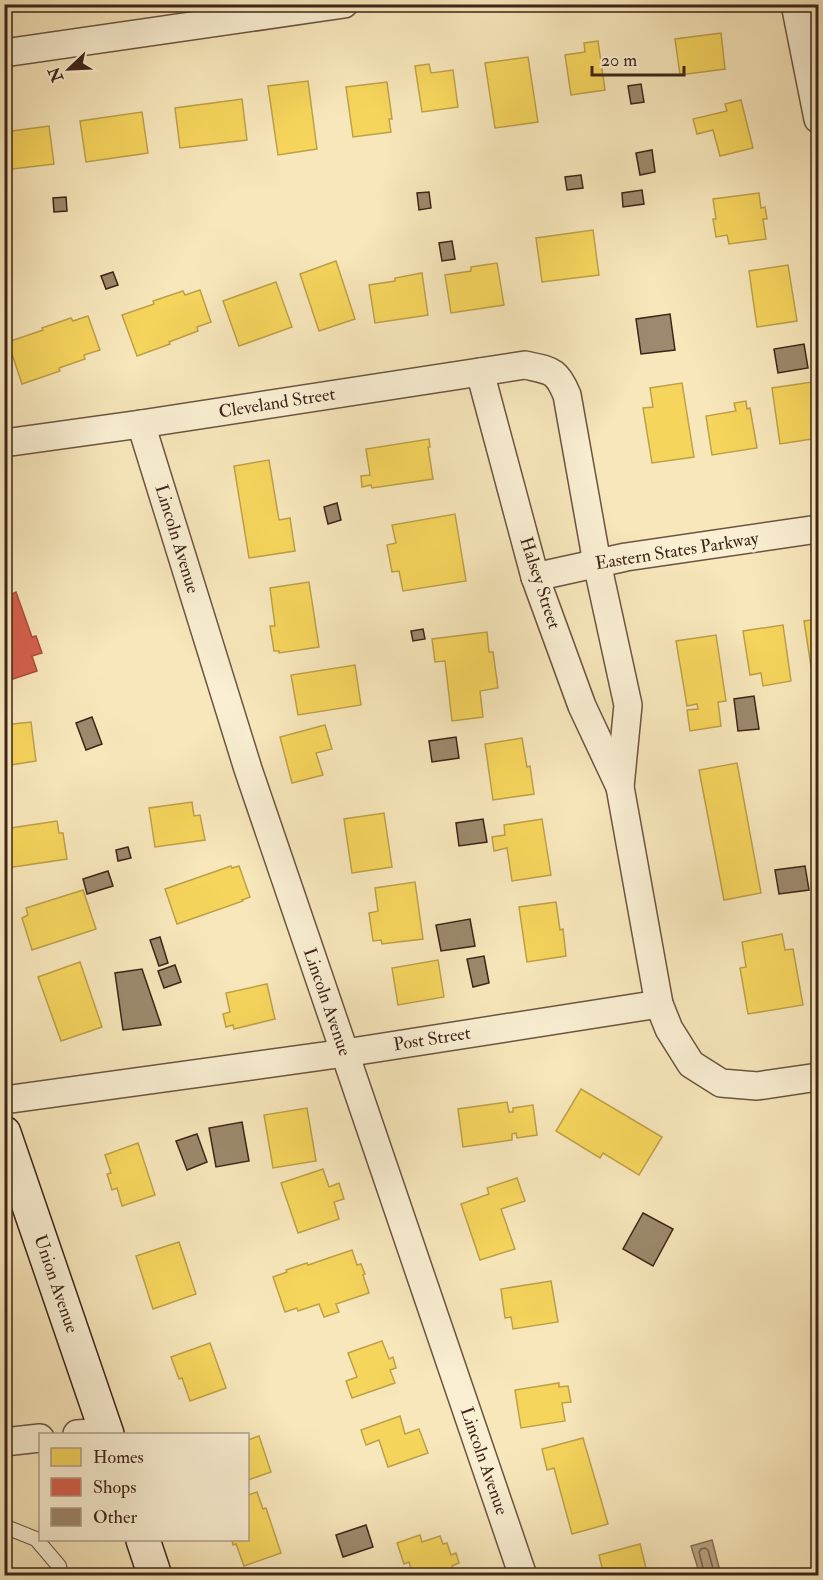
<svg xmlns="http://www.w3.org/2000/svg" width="823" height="1580" font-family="'IM FELL Double Pica',serif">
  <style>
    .water { fill: #b7a584; stroke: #867159; stroke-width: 1.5 }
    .homes { fill: #f6d55c; stroke: #bea048; stroke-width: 1.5 }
    .shops { fill: #d6604d; stroke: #a84e3d; stroke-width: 1.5 }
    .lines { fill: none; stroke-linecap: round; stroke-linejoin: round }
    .shore { stroke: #7a644e; stroke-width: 1.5 }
    .building { fill: #9d896d; stroke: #3c2418; stroke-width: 1.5 }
    .lane-casing { stroke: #6b5541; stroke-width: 16 }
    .street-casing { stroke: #6b5541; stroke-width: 30 }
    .secondary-casing { stroke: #3c2418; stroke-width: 36 }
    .lane { stroke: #faefd3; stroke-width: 14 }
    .street { stroke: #faefd3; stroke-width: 27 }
    .secondary { stroke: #faefd3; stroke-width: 33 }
    .labels { text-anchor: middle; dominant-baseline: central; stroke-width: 6; stroke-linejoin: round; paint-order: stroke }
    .street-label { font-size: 18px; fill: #3c2418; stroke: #faefd3 }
  </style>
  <rect width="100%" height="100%" fill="#f7e7bb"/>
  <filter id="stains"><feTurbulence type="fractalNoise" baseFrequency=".00333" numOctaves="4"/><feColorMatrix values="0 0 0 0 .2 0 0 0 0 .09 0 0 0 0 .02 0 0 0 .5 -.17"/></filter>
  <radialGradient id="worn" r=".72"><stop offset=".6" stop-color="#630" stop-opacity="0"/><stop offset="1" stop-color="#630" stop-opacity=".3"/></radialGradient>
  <polygon class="water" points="712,1540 721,1575 700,1575 691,1546"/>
  <g class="homes">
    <polygon points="721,33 725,69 680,75 675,39"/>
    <polygon points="598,41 605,90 571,95 565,55 585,52 584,43"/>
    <polygon points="528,57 538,122 495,128 485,63"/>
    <polygon points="429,64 431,73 453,70 458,107 422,112 415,66"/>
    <polygon points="308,81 317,149 278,155 268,86"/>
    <polygon points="387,82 392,119 389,119 391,132 353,137 346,87"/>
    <polygon points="242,99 247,140 180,148 175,108"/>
    <polygon points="741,100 753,148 720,156 713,130 697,134 693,119 727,111 725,104"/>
    <polygon points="142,112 148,153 86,162 80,121"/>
    <polygon points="49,126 54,164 4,170 4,132"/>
    <polygon points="759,193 761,208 765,207 767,219 763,219 766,239 729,244 727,235 716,237 713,219 716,219 713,199"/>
    <polygon points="593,230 599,275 542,282 536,238"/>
    <polygon points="336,261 355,319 319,331 300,274"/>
    <polygon points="497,263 504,305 451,313 445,275 471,271 471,267"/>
    <polygon points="788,265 797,321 757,327 749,271"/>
    <polygon points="422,273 428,315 375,323 369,285 395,281 395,278"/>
    <polygon points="276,282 292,327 239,346 223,301"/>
    <polygon points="200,290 211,322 197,327 198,331 169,342 170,344 137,356 122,315 154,304 153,301 183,291 185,295"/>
    <polygon points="88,316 100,350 84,355 85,359 59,368 60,371 22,384 8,342 43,330 42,328 71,318 73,321"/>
    <polygon points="812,382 818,427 818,438 780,444 772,388"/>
    <polygon points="682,383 694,457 652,463 643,408 653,407 650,388"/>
    <polygon points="746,401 747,409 750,408 757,448 712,455 706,416 736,411 734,403"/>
    <polygon points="429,439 430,447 428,447 433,479 372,488 371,485 362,487 361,476 370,475 366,449"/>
    <polygon points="269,460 279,520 290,518 295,551 249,558 234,466"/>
    <polygon points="455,514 466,581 403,591 399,571 392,572 387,545 396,543 392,525"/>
    <polygon points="309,582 319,647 279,653 279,651 274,651 270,626 275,626 270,588"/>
    <polygon points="818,619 818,685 814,686 804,621"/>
    <polygon points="783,625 791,681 763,686 761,673 750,675 743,631"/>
    <polygon points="487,632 489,652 493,652 498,688 480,691 483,717 452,721 445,661 435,662 432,639"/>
    <polygon points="716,635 726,701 718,702 721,726 690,731 687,710 698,709 697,704 687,706 676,641"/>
    <polygon points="355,665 361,705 298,715 291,675"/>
    <polygon points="31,722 36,761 4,766 4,725"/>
    <polygon points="325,725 332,749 316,753 323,775 292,783 280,737"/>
    <polygon points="522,738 527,767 530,766 534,794 493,800 485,744"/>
    <polygon points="818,742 818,786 812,743"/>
    <polygon points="737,763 761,893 724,900 699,770"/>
    <polygon points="192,802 194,816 200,815 205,840 155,847 149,808"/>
    <polygon points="384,813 392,867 352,873 344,819"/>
    <polygon points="542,819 551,875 512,881 507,848 494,851 492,837 505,835 504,825"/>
    <polygon points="57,821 59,833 63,833 67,859 7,868 4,853 4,829"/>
    <polygon points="231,866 232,868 239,866 250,897 242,900 243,901 177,924 165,889"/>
    <polygon points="415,882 423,939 382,944 381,940 373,941 369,913 378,911 375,888"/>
    <polygon points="83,890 96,929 32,950 22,918 28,915 26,908"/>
    <polygon points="556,902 560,930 563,929 566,956 527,962 519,907"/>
    <polygon points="782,934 785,950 793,949 803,1005 748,1014 740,968 746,967 742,942"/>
    <polygon points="438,960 444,997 398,1005 392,968"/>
    <polygon points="80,962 102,1027 61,1041 38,977"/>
    <polygon points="267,984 275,1019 234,1029 233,1025 226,1027 223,1014 230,1012 226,993"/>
    <polygon points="581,1089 662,1137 639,1175 603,1153 600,1158 556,1131"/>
    <polygon points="507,1102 509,1112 513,1112 513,1108 533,1105 537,1135 517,1138 516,1133 512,1134 512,1140 463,1147 458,1109"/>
    <polygon points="307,1108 316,1161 273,1168 264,1115"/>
    <polygon points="138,1143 155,1195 122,1206 117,1188 112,1190 107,1174 111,1173 105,1155"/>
    <polygon points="323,1169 329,1187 339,1183 344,1199 334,1202 339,1219 298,1233 281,1183"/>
    <polygon points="517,1178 525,1201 501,1209 515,1249 480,1260 461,1204 489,1194 487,1188"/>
    <polygon points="179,1242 196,1294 153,1309 136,1256"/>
    <polygon points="352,1250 357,1265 361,1264 365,1274 363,1275 369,1293 336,1304 339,1312 324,1317 319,1304 298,1311 297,1308 285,1312 273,1277 287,1272 286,1270 307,1263 308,1265"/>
    <polygon points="551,1281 558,1322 513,1329 511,1317 505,1318 501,1289"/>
    <polygon points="382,1341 389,1359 393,1357 396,1368 390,1370 395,1383 352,1398 346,1381 357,1377 348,1353"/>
    <polygon points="210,1343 226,1388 190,1401 182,1378 179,1379 171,1357"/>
    <polygon points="559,1383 559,1387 568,1386 571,1402 562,1403 565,1421 521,1428 515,1390"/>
    <polygon points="400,1416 405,1434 419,1429 428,1453 388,1467 379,1440 366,1445 361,1430"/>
    <polygon points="259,1436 271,1472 248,1480 248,1440"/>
    <polygon points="583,1438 608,1524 572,1534 554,1468 547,1470 542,1449"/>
    <polygon points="257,1492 263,1509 266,1508 281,1553 244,1566 236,1544 233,1545 232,1540 248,1540 248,1495"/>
    <polygon points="420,1535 422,1542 440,1536 443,1544 447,1543 451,1555 456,1553 459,1563 452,1566 455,1576 413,1576 409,1562 404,1564 397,1543"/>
    <polygon points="640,1544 648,1576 604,1576 599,1555"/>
  </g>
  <polygon class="shops" points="10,590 12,594 16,592 32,637 36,636 42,653 32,656 37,671 4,682 4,592"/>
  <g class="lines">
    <polyline class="shore" points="705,1576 699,1552 701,1549 705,1548 708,1550 715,1576"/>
  </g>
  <g class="building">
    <polygon points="641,84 644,102 631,104 628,86"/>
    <polygon points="652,150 655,172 640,175 636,153"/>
    <polygon points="581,175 583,188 567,190 565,177"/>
    <polygon points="642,190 644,204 623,207 622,193"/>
    <polygon points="429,192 431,208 419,210 417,193"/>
    <polygon points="66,197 67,211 54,212 53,198"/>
    <polygon points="452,241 455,259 442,261 439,243"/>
    <polygon points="113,272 118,285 106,289 101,276"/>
    <polygon points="670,314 675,350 641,354 636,319"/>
    <polygon points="804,344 808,368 778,373 774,349"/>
    <polygon points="337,503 341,520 328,524 324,507"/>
    <polygon points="423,629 425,639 413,641 411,631"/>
    <polygon points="754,696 759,729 738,731 734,699"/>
    <polygon points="92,717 102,744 86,750 76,723"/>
    <polygon points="456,737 459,758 432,762 429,741"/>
    <polygon points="483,819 487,842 459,846 456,823"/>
    <polygon points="128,847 131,858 118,861 116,850"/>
    <polygon points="805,866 809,890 779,894 775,870"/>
    <polygon points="108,871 113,886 87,894 83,879"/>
    <polygon points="470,919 475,946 441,951 436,925"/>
    <polygon points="160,937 168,963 159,966 150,940"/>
    <polygon points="484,956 489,983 473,987 467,959"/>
    <polygon points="175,965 181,982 164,988 158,971"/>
    <polygon points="142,969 161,1025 123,1030 115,973"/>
    <polygon points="242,1122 249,1161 216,1167 209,1128"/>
    <polygon points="197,1134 207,1162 187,1170 176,1141"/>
    <polygon points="643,1213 673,1229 653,1266 623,1249"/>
    <polygon points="366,1525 373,1547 343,1557 336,1535"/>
  </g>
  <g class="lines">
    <defs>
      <polyline id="lane" points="4,1530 11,1529 36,1539 59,1566 61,1576"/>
      <g id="street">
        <polyline points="795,4 818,119"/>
        <polyline points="4,53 344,4"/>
        <polyline points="480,372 535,577 582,706 620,787 659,1004 669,1029 691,1064 721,1083 757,1086 818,1077"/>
        <polyline points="141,424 248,769 523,1576"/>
        <path d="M4,443L141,424L525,365C551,371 556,369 567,395L597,563L628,705L620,787"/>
        <polyline points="535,577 626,557 818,529"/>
        <polyline points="4,1100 345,1053 659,1004"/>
        <polyline points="77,1434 106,1432"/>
        <polyline points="4,1442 40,1438"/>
      </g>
      <g id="secondary">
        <polyline points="4,1133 107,1434"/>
        <polyline points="143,1540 155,1576"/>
      </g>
    </defs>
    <use href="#lane" class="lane-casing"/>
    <use href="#street" class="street-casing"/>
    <use href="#secondary" class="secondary-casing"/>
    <use href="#lane" class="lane"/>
    <use href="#street" class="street"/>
    <use href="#secondary" class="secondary"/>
  </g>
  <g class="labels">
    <g class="street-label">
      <text transform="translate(277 403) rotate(-9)">Cleveland Street</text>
      <text transform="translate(177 539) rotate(73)">Lincoln Avenue</text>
      <text transform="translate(677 551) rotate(-9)">Eastern States Parkway</text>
      <text transform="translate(540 583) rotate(72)">Halsey Street</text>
      <text transform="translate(327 1002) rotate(71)">Lincoln Avenue</text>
      <text transform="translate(432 1039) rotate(-9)">Post Street</text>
      <text transform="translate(56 1284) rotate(71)">Union Avenue</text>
      <text transform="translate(484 1461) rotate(71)">Lincoln Avenue</text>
    </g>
  </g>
  <rect width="823" height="1580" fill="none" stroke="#f7e7bb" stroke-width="24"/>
  <rect x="6" y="6" width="811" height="1568" fill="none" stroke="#3c2418" stroke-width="3"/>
  <rect x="12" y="12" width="799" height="1556" fill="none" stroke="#3c2418" stroke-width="1.5"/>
  <rect x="39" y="1433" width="210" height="108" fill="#faefd3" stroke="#ae9e88" stroke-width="1.5"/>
  <rect x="51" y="1448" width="30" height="18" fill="#f6d55c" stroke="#ae9e88" stroke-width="1.5"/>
  <text x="93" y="1463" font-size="18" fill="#3c2418">Homes</text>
  <rect x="51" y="1478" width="30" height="18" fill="#d6604d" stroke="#ae9e88" stroke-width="1.5"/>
  <text x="93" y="1493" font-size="18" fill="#3c2418">Shops</text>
  <rect x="51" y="1508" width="30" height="18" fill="#9d896d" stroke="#ae9e88" stroke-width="1.5"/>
  <text x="93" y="1523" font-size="18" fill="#3c2418">Other</text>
  <g transform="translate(69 69) rotate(247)" stroke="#faefd3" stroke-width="4.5" paint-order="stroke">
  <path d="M0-4.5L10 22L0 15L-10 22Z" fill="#3c2418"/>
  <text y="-9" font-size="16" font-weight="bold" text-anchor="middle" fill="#3c2418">N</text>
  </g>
  <path d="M592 66v9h92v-9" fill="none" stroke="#3c2418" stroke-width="3"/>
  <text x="601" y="66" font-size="18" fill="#3c2418" stroke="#faefd3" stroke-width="4.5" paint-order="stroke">20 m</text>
  <rect width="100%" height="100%" filter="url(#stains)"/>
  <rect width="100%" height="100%" fill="url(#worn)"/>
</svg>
